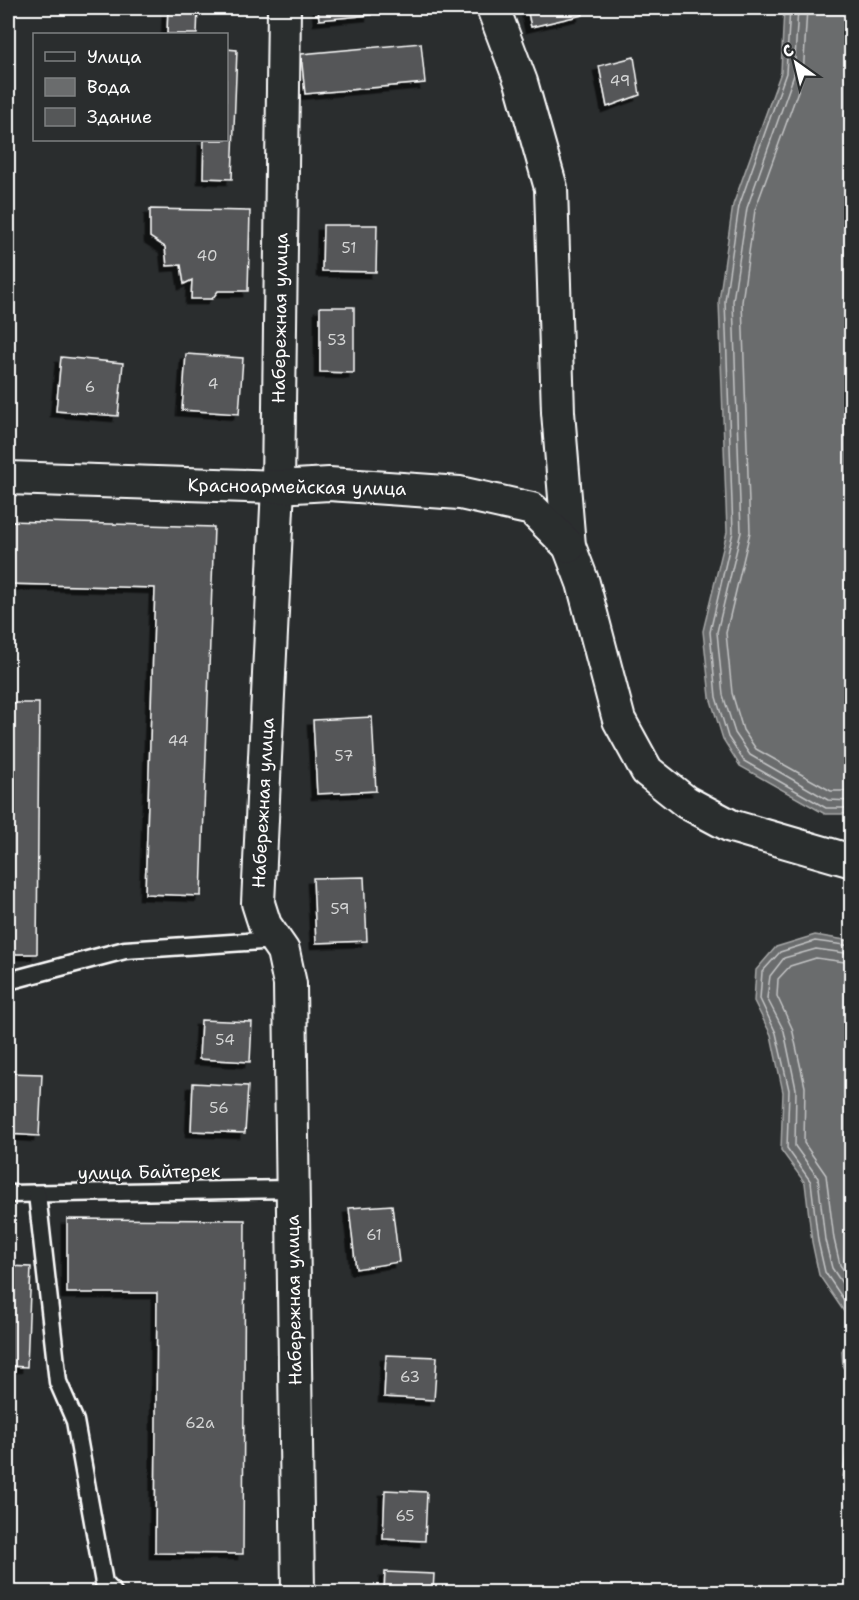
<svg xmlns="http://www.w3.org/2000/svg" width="859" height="1600" font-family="'Shantell Sans',sans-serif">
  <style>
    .water { fill: #6a6c6d; stroke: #a6a7a7; stroke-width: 1.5 }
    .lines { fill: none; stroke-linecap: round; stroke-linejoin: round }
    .shore { stroke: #c3c4c5; stroke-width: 1.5 }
    .building { fill: #555758; stroke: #fff; stroke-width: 1.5; filter: url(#shadow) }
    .lane-casing { stroke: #fff; stroke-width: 21 }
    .street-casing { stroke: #fff; stroke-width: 36 }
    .lane { stroke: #2a2d2e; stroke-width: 16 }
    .street { stroke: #2a2d2e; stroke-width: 32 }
    .labels { text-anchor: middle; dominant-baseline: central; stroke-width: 5; stroke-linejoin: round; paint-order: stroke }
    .number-label { font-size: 15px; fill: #d4d5d5 }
    .street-label { font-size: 18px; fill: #fff; stroke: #2a2d2e }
  </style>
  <defs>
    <filter id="shadow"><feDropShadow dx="-5.5" dy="5.5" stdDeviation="0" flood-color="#0009"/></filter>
  </defs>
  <rect width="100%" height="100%" fill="#2a2d2e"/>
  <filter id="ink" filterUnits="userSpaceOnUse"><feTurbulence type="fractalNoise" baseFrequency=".0167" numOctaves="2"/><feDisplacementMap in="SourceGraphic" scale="12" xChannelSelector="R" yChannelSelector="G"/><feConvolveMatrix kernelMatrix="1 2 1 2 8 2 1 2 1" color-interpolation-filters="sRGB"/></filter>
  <g filter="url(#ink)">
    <g class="water">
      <polygon points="784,8 851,8 852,814 825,814 740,766 723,739 710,697 703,631 727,532 719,301 733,205 781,72"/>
      <polygon points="815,935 851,941 851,1376 843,1367 842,1351 851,1332 851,1325 845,1313 819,1275 812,1242 805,1183 781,1150 783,1092 771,1035 754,1001 756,970 776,947"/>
      <polygon points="851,1431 851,1523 843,1477 848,1437"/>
    </g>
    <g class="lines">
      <g class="shore">
        <polyline points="790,8 786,73 739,206 725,301 733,532 710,632 716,697 728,737 744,761 826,808 852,808"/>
        <polyline points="798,8 794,75 747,208 733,301 741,532 717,632 723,695 735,733 750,755 828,800 852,801"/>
        <polyline points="807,8 803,77 755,210 742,302 750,532 726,633 732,693 743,730 756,749 831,791 852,791"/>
        <polyline points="852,946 815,941 780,952 762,972 760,999 776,1033 789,1090 787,1148 811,1182 818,1241 825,1272 852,1312"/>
        <polyline points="852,954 816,949 784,958 770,976 767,998 784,1031 796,1089 795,1146 818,1178 825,1240 832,1268 852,1298"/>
        <polyline points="852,963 816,958 790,966 778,979 777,996 792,1028 805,1087 804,1143 826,1175 834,1239 840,1265 852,1282"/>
      </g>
    </g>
    <g class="building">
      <polygon points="168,8 198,8 197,34 167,34"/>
      <polygon points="318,8 370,8 371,15 319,20"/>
      <polygon points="527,8 581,8 583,15 531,27"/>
      <polygon points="421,43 425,83 305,94 301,54"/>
      <polygon points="226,49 237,50 232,179 203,178 204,140 226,140"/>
      <polygon points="634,57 640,95 607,107 599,66"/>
      <polygon points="150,209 250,211 248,291 218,291 212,299 191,299 192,280 184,284 181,265 167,266 165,247 150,237"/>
      <polygon points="323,225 377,225 376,272 322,271"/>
      <polygon points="320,307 354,307 354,373 320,372"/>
      <polygon points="186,354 243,358 239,414 182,410"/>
      <polygon points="61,357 123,363 118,416 56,411"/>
      <polygon points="8,521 214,527 201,896 145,894 155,588 8,584"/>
      <polygon points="8,703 39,703 37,954 8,954"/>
      <polygon points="372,717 376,791 317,794 313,720"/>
      <polygon points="364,877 367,941 316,943 313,878"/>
      <polygon points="201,1020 252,1022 250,1062 199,1059"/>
      <polygon points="8,1073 42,1074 39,1136 8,1134"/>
      <polygon points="193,1083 248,1086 245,1133 191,1131"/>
      <polygon points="392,1205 399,1262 356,1269 349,1208"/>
      <polygon points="67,1219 245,1220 243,1554 155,1553 157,1293 67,1293"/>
      <polygon points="8,1266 31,1267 27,1367 8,1366"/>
      <polygon points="386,1355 437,1357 434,1400 384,1397"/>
      <polygon points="385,1490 427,1492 425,1541 383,1539"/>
      <polygon points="385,1572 434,1574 433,1592 384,1592"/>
    </g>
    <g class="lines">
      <defs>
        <g id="lane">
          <polyline points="8,981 125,950 276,940"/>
          <polyline points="8,1194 292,1189"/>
          <polyline points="37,1194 58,1382 75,1421 104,1583 113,1592"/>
        </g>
        <g id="street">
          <polyline points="284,8 278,487 258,903 265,925 283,951 290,984 298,1592"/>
          <polyline points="493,8 521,82 551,188 558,412 569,546 583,583 619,720 647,771 686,802 731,826 852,861"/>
          <polyline points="8,478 278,487 329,484 460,493 532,509 569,546"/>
        </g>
      </defs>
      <use href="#lane" class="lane-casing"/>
      <use href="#street" class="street-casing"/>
      <use href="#lane" class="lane"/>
      <use href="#street" class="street"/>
    </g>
  </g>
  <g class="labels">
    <g class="number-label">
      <text x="620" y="81">49</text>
      <text x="349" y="248">51</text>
      <text x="207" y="256">40</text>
      <text x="337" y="340">53</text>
      <text x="213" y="384">4</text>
      <text x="90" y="387">6</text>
      <text x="178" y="741">44</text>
      <text x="344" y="756">57</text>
      <text x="340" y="909">59</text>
      <text x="225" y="1040">54</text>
      <text x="219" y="1108">56</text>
      <text x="374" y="1235">61</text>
      <text x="410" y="1377">63</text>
      <text x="200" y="1423">62а</text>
      <text x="405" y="1516">65</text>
    </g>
    <g class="street-label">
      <text transform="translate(280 318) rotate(-89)">Набережная улица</text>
      <text transform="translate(297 487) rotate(1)">Красноармейская улица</text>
      <text transform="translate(263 803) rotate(-87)">Набережная улица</text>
      <text transform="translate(149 1172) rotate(-1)">улица Байтерек</text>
      <text transform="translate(294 1300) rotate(-91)">Набережная улица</text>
    </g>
  </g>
  <rect width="859" height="1600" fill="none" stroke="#2a2d2e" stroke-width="30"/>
  <rect x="15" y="15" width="829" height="1570" fill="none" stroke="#fff" stroke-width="2" filter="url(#ink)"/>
  <rect x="33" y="33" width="195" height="108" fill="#2a2d2e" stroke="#7f8182" stroke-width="1.5"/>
  <rect x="45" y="52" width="30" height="9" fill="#2a2d2e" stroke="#7f8182" stroke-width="1.5"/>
  <text x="87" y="63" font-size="18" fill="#ffffff">Улица</text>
  <rect x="45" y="78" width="30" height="18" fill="#6a6c6d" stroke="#7f8182" stroke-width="1.5"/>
  <text x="87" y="93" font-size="18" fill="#ffffff">Вода</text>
  <rect x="45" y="108" width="30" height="18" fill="#555758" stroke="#7f8182" stroke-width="1.5"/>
  <text x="87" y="123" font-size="18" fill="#ffffff">Здание</text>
  <g transform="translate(796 63) rotate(326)" stroke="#2a2d2e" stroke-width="4.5" paint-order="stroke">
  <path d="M0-4.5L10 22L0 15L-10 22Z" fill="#ffffff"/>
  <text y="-9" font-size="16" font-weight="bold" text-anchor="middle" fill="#ffffff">С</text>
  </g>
</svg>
